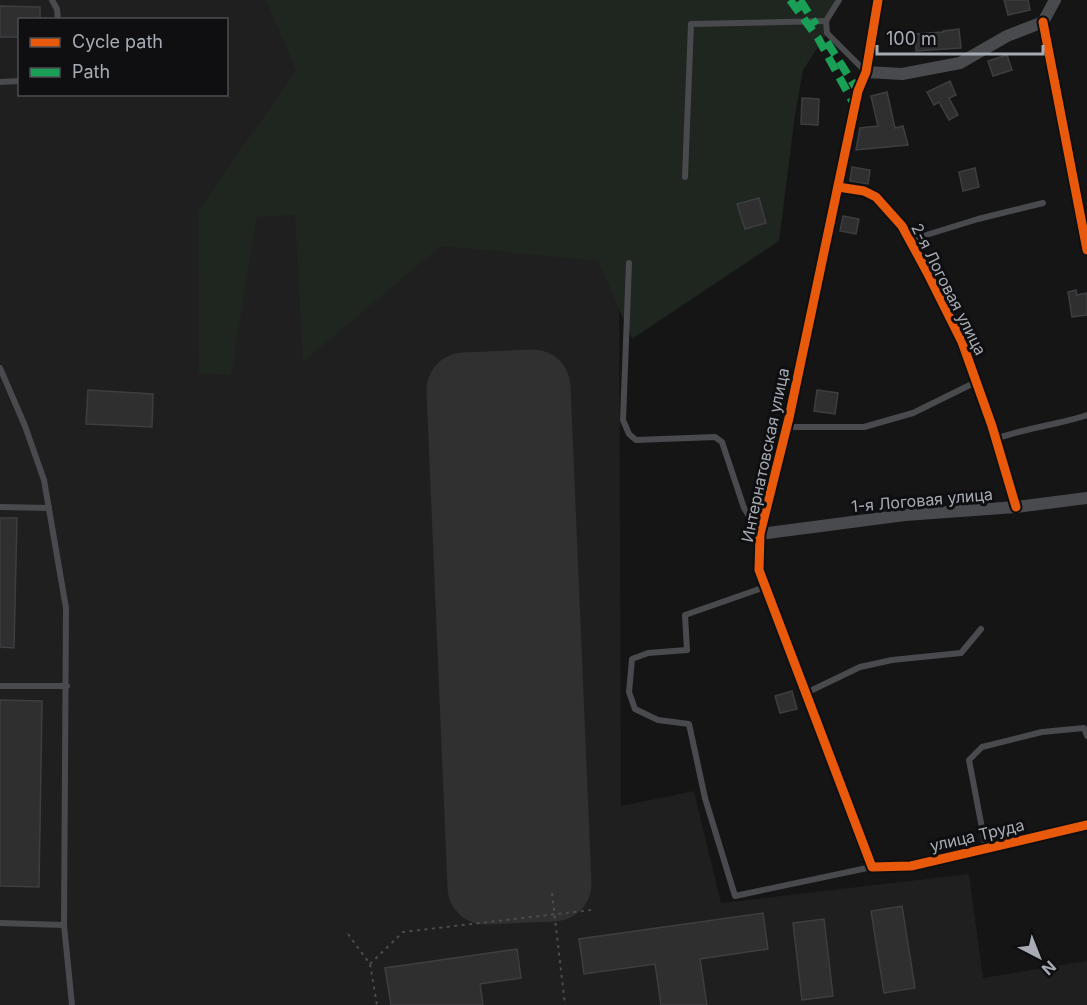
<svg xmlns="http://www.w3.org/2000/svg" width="1087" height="1005" font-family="Inter,sans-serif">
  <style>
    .built { fill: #1f1f20; fill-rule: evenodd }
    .green { fill: #1f251f }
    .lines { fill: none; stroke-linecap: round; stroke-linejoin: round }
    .runway { stroke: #303031; stroke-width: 75 }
    .building { fill: #2f2f30; stroke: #3d3e41; stroke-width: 1.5 }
    .path { stroke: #4b4c4e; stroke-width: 2; stroke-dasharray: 3 4.5; stroke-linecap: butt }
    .service { stroke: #494a4e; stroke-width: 6 }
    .minor { stroke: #494a4e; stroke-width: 12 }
    .quiet { stroke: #1a9f57; stroke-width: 8; stroke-dasharray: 15 8; stroke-linecap: butt }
    .cycleway-casing { stroke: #0f0f11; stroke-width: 13 }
    .cycleway { stroke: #e8590c; stroke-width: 9 }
    .labels { text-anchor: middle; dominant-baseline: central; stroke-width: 6; stroke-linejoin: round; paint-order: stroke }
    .street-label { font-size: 16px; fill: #a7acb4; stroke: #0f0f11 }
  </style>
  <rect width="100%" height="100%" fill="#151515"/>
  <path class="built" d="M0,0H618L621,806L694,791L721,903L969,874L983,978L1087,961V1005H0ZM20,20H226V94H20Z"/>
  <polygon class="green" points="266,0 835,0 827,33 803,70 795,115 779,241 632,339 598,261 441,246 303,362 295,215 257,217 231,375 199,373 198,211 296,70"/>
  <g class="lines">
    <polygon class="runway" points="533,387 554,884 485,887 464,390"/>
  </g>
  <g class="building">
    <polygon points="1004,0 1028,0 1030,10 1008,15"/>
    <polygon points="0,6 40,7 40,20 20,20 20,37 0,37"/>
    <polygon points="959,29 961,48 916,51 915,34 943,32 943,31"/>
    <polygon points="1007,55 1012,70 993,76 988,61"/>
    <polygon points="950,81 956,95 949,98 958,115 949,120 939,102 934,105 927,92"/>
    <polygon points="887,92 895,128 903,126 908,145 856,150 860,128 878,126 871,96"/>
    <polygon points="802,98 819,99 818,125 801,124"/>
    <polygon points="852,167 870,170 868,184 850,181"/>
    <polygon points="975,168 979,187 963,191 959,172"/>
    <polygon points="759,198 766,223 745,229 737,204"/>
    <polygon points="843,216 859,219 856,234 840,231"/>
    <polygon points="1076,290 1077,295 1087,293 1087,315 1072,317 1068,292"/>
    <polygon points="88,390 153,394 152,427 86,424"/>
    <polygon points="817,390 838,393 835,414 814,411"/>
    <polygon points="0,518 17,518 14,648 0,647"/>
    <polygon points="792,691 797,709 780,713 775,696"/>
    <polygon points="0,700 42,701 39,887 0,886"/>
    <polygon points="902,906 915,988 884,993 871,911"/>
    <polygon points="763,913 768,949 700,959 707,1005 661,1005 655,964 584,974 579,939"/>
    <polygon points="824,919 833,996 802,1000 793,923"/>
    <polygon points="517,949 521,978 480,984 483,1005 391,1005 385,968"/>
  </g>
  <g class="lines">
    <g class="path">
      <polyline points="552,893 565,1005"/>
      <polyline points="348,934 370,964 377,1005"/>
      <polyline points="370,964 403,932 591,910"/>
    </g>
    <g class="service">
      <polyline points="52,0 57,9 58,20"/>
      <polyline points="839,0 826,21 827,33 866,72"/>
      <polyline points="0,82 20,81"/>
      <polyline points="685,177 691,24 826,21"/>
      <polyline points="910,240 978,219 1043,203"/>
      <polyline points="629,263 623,420 629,434 636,440 715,437 722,442 744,508 760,534"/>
      <polyline points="0,368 25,426 44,480 66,608 64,925 72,1005"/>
      <polyline points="787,427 864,427 913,413 976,382"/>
      <path d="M995,439C1025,428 1057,425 1087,415"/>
      <polyline points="0,507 49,508"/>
      <polyline points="765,587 685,615 687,650 648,653 632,659 629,692 635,709 658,720 689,724 705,798 735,896 872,867"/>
      <polyline points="0,686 67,686"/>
      <polyline points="806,693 860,667 892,660 961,653 981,629"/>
      <polyline points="986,849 969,760 982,747 1042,732 1084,728 1087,736"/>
      <polyline points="0,923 64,925"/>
    </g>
    <g class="minor">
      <polyline points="878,0 866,72 858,91 789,418 760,534 759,570 872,867 911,866 1087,825"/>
      <polyline points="1043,22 1087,250"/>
      <polyline points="1043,22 1055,0"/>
      <polyline points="866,72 902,74 960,63 1007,36 1043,22"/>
      <polyline points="838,187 864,191 876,197 902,226 927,272 962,342 992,426 1016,507"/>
      <polyline points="760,534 905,515 1016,507 1087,498"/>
    </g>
    <g class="quiet">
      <polyline points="790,0 818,38 855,106"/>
      <polyline points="800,0 816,25"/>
      <polyline points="827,42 858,91"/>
    </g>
    <defs>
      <g id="cycleway">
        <polyline points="878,0 866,72 858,91 789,418 760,534 759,570 872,867 911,866 1087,825"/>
        <polyline points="1043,22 1087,250"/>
        <polyline points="838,187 864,191 876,197 902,226 927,272 962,342 992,426 1016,507"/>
      </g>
    </defs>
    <use href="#cycleway" class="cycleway-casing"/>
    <use href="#cycleway" class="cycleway"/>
  </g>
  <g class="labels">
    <g class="street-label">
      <text transform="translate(949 289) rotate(63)">2-я Логовая улица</text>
      <text transform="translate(765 455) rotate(-78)">Интернатовская улица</text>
      <text transform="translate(922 500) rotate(-5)">1-я Логовая улица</text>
      <text transform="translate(977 835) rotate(-13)">улица Труда</text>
    </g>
  </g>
  <rect x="18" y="18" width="210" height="78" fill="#0f0f11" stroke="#4c4e52" stroke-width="1.5"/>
  <rect x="30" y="38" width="30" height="9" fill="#e8590c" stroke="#4c4e52" stroke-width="1.5"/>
  <text x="72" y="48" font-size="18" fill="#a7acb4">Cycle path</text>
  <rect x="30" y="68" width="30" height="9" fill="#1a9f57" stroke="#4c4e52" stroke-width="1.5"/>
  <text x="72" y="78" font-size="18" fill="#a7acb4">Path</text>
  <g transform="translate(1039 957) rotate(138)" stroke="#0f0f11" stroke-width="4.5" paint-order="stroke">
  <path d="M0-4.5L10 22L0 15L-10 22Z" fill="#a7acb4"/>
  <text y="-9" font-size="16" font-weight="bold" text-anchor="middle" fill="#a7acb4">N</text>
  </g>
  <path d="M877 45v9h166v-9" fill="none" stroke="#a7acb4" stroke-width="3"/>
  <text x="886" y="45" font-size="18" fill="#a7acb4" stroke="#0f0f11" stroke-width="4.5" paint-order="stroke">100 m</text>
</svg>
